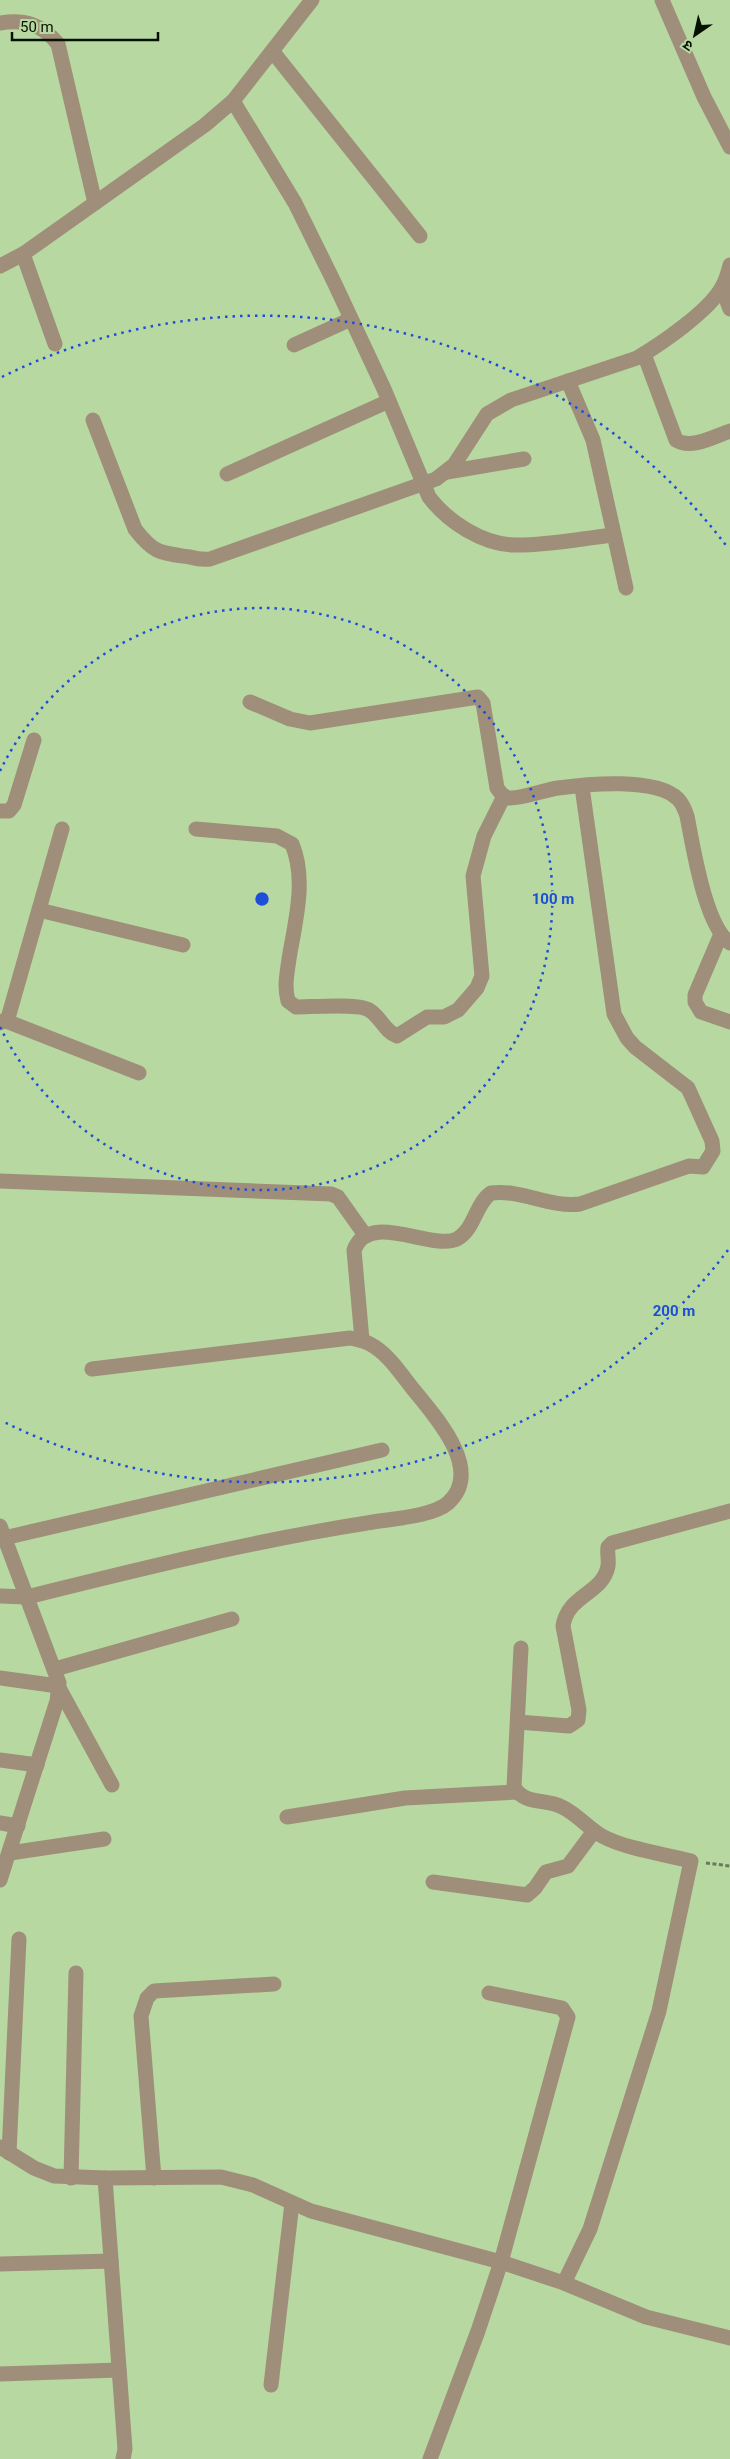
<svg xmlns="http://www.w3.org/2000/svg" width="730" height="2459" font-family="Roboto,'Noto Sans Devanagari',sans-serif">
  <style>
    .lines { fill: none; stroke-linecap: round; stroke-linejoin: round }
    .path { stroke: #667c58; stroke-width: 3; stroke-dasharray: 4 2.5; stroke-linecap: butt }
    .minor { stroke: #9f8e79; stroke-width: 15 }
    .ring { fill: none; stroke: #1d4ed8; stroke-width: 2.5; stroke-dasharray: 2.5 5 }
    .centre { fill: #1d4ed8; stroke: #b8d8a2; stroke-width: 2.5 }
    .ring-label { font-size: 15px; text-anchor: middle; font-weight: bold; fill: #1d4ed8; stroke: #b8d8a2; stroke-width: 4; stroke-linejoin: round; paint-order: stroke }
  </style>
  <rect width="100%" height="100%" fill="#b8d8a2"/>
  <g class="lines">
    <polyline class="path" points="706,1863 730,1866"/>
    <g class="minor">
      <polyline points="662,0 704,97 730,147"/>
      <path d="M0,23C24,19 42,24 58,44L95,203"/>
      <polyline points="273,52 420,236"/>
      <path d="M233,101L295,203L334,282L384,389L429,497C448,522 482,544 514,545C544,546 584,538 614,535"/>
      <polyline points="23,254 55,344"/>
      <polyline points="0,266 23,254 205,125 233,101 312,0"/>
      <polyline points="722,288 730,309"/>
      <polyline points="294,345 351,319"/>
      <path d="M644,354L676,440C691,450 715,436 730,431"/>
      <polyline points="568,381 593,440 626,588"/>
      <path d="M93,420L135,529C154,554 161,553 190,557C197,559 202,560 210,559L436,479L454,465L487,414L511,400L637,358C661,344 709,311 722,287C726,280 728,273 730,265"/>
      <polyline points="447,472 524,459"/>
      <polyline points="227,474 389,401"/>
      <path d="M250,702L290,719L310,723L478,697L483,703L497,788C500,792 503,797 509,798C521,799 544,790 558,788C587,784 656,777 678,799C683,804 685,810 687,816C693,846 705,926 730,943"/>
      <polyline points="0,811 9,811 14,805 34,740"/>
      <path d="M196,829L277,836L292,844C307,880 295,922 289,959C287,974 284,986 288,1001L296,1007C311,1007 358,1003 369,1010C381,1017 384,1031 397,1036L427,1017H444L458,1010L477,988L482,976L473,876L484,836L504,796"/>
      <polyline points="39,910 183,945"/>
      <polyline points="721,934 695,995 695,1002 701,1012 730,1022"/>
      <polyline points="6,1021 139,1073"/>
      <polyline points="0,1023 8,1018 62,829"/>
      <polyline points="0,1181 331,1194 338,1197 365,1235"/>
      <path d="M362,1340L354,1250C369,1210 431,1251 457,1239C475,1229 475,1204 491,1193C521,1189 550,1208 580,1204L689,1166L703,1167L713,1151L712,1141L688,1088L635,1047L627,1038L614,1014L582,787"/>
      <polyline points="0,1526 59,1683 57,1701 0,1880"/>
      <polyline points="4,1538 382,1450"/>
      <path d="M0,1596L27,1597C140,1569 252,1541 367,1523C388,1519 432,1517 448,1503C485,1470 434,1415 413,1389C401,1374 390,1357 375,1347C367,1341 359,1340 350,1338L92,1369"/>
      <path d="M521,1648L514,1787C525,1806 546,1798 562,1807C577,1814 588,1828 602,1836C626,1849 664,1854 691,1861L659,2011L590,2229L564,2283"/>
      <polyline points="55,1669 232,1619"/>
      <polyline points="0,1678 58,1686 112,1785"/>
      <path d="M518,1722L569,1726L578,1720L579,1710L563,1626C568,1594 603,1594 608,1566C609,1560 607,1553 608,1547L612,1543L730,1511"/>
      <polyline points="0,1760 37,1765"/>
      <polyline points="287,1817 405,1798 517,1792"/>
      <polyline points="0,1823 18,1826"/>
      <polyline points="10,1853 104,1839"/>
      <polyline points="433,1882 527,1895 535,1888 546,1872 568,1866 594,1831"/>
      <polyline points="0,2147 34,2168 54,2176 105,2178 221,2177 253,2185 311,2211 501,2262 564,2283 646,2317 730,2338"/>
      <polyline points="9,2153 19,1939"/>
      <polyline points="71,2178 76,1973"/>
      <polyline points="105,2178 125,2449 123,2459"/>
      <polyline points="154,2178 141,2016 147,1998 154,1991 274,1984"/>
      <polyline points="0,2264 111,2261"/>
      <polyline points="0,2374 119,2370"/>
      <polyline points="271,2385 292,2203"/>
      <polyline points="430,2459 478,2331 501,2262 568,2017 562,2008 489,1993"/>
    </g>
  </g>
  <g class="ring">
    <path d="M0 771A291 291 0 1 1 0 1027"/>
    <path d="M728 1250A583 583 0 0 1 2 1421M2 377A583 583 0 0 1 728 548"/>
  </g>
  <circle cx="262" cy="899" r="8" class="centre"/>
  <g class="ring-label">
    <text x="553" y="904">100 m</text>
    <text x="674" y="1316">200 m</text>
  </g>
  <g transform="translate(695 35) rotate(214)" stroke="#b8d8a2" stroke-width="4" paint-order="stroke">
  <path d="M0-4L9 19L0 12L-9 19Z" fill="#071101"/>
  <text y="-8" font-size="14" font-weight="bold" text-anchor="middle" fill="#071101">उ</text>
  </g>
  <path d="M12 32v8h146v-8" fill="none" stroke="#071101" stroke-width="2.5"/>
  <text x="20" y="32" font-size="15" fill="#071101" stroke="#b8d8a2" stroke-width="4" paint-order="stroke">50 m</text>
</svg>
